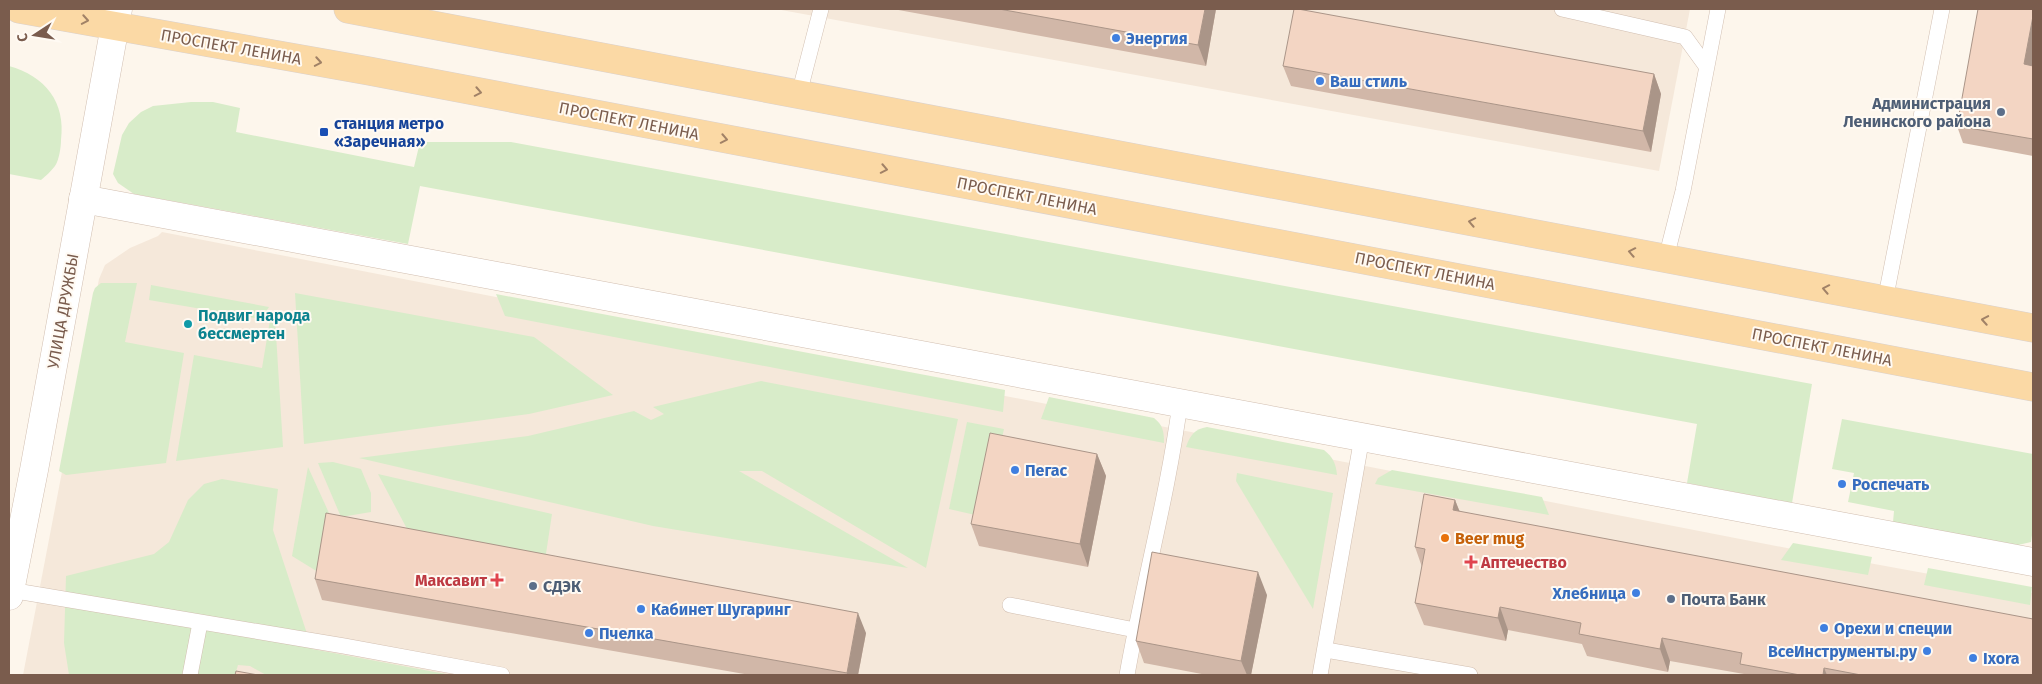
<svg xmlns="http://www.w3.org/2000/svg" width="2042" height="684" font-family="'Fira Sans',sans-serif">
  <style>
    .residential { fill: #f5e8da }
    .green { fill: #d8ecc9 }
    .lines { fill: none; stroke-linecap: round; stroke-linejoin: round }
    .service-casing { stroke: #d1beb0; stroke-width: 16 }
    .minor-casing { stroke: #d1beb0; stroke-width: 29 }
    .tertiary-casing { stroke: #d1beb0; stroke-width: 29 }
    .primary-casing { stroke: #dad1cd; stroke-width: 29 }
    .service { stroke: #fff; stroke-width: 15 }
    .minor { stroke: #fff; stroke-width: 28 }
    .tertiary { stroke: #fff; stroke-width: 28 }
    .primary { stroke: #fbd9a5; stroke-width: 28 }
    .wall { fill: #d1b7a8 }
    .shaded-wall { fill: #aa9588 }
    .building { fill: #f3d5c3; stroke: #aa9588 }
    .oneway { stroke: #a18267 }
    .shop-dot { fill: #3f7fe0; stroke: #fffaf3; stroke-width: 2 }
    .service-dot { fill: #5c6f8a; stroke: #fffaf3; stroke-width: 2 }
    .transit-dot { fill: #1a4fb4; stroke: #fffaf3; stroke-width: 2 }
    .culture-dot { fill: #0f9aa8; stroke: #fffaf3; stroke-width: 2 }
    .food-dot { fill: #e8710a; stroke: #fffaf3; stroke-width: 2 }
    .health-dot { fill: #e0444e; stroke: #fffaf3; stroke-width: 2 }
    .labels { text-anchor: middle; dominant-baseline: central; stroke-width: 4; stroke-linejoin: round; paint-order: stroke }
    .shop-label { font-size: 16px; font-weight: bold; fill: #366cbe; stroke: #fffaf3; text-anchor: start }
    .street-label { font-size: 16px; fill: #7a5c4d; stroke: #fffaf3 }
    .service-label { font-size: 16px; font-weight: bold; fill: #4e5e75; stroke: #fffaf3; text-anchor: start }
    .transit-label { font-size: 16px; font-weight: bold; fill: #164399; stroke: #fffaf3; text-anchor: start }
    .culture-label { font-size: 16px; font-weight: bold; fill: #0d838f; stroke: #fffaf3; text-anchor: start }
    .food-label { font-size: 16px; font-weight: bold; fill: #c56008; stroke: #fffaf3; text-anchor: start }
    .health-label { font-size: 16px; font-weight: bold; fill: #be3a42; stroke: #fffaf3; text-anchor: start }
  </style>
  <rect width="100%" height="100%" fill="#fdf6ec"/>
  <g class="residential">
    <polygon points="776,9 1690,9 1659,171"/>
    <polygon points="162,232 1787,548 2033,593 2033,675 23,675 99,279 105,265 130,248 158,236"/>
  </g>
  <g class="green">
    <path d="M9,66C45,76 66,102 61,140C61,147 59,160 55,166C51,171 46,176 41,180L9,174Z"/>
    <polygon points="191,102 213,102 240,108 236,132 414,167 420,142 511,142 1812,384 1792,503 1687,483 1697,424 420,186 408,244 134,194 118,183 113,174 122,135 129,123 141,112 153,106"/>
    <polygon points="101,283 137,283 125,342 184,353 166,463 66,475 59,471 93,293 95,288"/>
    <polygon points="151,285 269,307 261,319 149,300"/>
    <polygon points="295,293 534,337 613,395 529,414 304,444"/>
    <polygon points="496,294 1005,390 1003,412 505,316"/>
    <polygon points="275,318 283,447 176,461 194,355 262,368 270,320"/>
    <polygon points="761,381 958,419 926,568 762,471 739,471 908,568 653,526 359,458 528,436 634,411 651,420 664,414 653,407"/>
    <path d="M1049,397L1154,418C1163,425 1164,432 1164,443L1041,419Z"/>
    <polygon points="1842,419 2033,454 2033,528 2031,542 2018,545 1893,522 1894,511 1848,502 1854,473 1832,469"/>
    <polygon points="967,422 1004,429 984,517 949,509"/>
    <path d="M1207,427L1324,450C1333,457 1336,464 1337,475L1186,447C1190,435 1195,429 1207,427Z"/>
    <polygon points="333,462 361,469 371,493 371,512 341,517 318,463"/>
    <polygon points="308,467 334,524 318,572 292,556"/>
    <polygon points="1392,470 1542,497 1549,515 1375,484 1378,478"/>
    <polygon points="1237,473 1333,493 1313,609 1236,481"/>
    <polygon points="378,474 552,514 544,567 415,544"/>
    <polygon points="222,479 278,489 273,530 312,649 451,675 266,675 250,666 238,665 235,675 69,675 64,643 66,576 154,554 169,542 188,500 204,484"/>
    <polygon points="1793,543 1872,557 1868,575 1781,560"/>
    <polygon points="1928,568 2032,587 2030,605 1924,585"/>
  </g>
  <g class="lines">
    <defs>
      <g id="service">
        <polyline points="1562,9 1685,37 1706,66"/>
        <polyline points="799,94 821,9"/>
        <polyline points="1666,258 1683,191 1718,9"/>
        <polyline points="1885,301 1942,9"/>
        <polyline points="10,590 344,646 502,675"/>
        <polyline points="1010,605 1135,630"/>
        <polyline points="1326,650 1470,675"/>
        <polyline points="190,675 200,623"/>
        <path d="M1127,675C1143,584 1168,495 1180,403"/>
        <polyline points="1320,675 1362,437"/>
      </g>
      <polyline id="minor" points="83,199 2033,562"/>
      <polyline id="tertiary" points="9,596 34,470 118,9"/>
      <g id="primary">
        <polyline points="19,9 369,71 2033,387"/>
        <polyline points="348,9 2033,328"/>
      </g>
    </defs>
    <use href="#service" class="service-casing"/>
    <use href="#minor" class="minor-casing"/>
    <use href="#tertiary" class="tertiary-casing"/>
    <use href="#primary" class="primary-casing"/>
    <use href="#service" class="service"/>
    <use href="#minor" class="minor"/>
    <use href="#tertiary" class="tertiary"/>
    <use href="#primary" class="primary"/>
  </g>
  <g class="wall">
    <polygon points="893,9 1216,9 1206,66"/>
    <polygon points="2033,9 2033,156 1963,143 1957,126"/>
    <polygon points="1283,66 1654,74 1661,94 1651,152 1291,86"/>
    <polygon points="1097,454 1106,476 1088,567 979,546 971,524"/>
    <polygon points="1455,500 1460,512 2033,675 1744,675 1744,674 1670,661 1668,672 1587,656 1582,644 1508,630 1506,641 1424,625 1415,603 1422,567 1415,547"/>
    <polygon points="315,579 866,633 858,675 750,675 322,600"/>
    <polygon points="1267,595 1251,675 1207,675 1144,663 1136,641"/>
  </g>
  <g class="shaded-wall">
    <polygon points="1205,9 1216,9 1206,66 1198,45"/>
    <polygon points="2033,16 2033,67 2024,64"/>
    <polygon points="1654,74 1661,94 1651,152 1643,131"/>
    <polygon points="1097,454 1106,476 1088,567 1080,544"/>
    <polygon points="1455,500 1464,523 1453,510"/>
    <polygon points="1258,572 1267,595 1251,675 1247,675 1241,661"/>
    <polygon points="1500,607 1508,630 1506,641 1498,618"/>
    <polygon points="858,613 866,633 858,675 847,675 847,673"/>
    <polygon points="1662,638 1670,661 1668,672 1660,649"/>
    <polygon points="1824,668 1827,675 1823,675"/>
  </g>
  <g class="building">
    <polygon points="999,9 1205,9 1198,45"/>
    <polygon points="1294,9 1298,9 1654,74 1643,131 1283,66"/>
    <polygon points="1978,9 2033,9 2033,16 2024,64 2033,66 2033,139 1957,126"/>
    <polygon points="990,433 1097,454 1080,544 971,524"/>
    <polygon points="1424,494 1455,500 1453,510 2033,619 2033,675 1861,675 1824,668 1823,675 1800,675 1740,664 1742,653 1662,638 1660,649 1579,634 1581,623 1500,607 1498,618 1415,603 1425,549 1415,547"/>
    <polygon points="326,513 858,613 847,673 315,579"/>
    <polygon points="1152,552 1258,572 1241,661 1136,641"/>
    <polygon points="236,671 258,675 235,675"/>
  </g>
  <defs><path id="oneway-chevron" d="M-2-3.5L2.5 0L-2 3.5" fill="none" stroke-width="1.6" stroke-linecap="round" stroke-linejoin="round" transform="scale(1.25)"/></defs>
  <g class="oneway">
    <use href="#oneway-chevron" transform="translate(85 20) rotate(10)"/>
    <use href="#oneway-chevron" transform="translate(318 62) rotate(10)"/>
    <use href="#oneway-chevron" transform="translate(478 92) rotate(11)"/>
    <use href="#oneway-chevron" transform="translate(724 139) rotate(11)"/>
    <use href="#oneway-chevron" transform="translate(884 169) rotate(11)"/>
    <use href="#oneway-chevron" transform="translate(1472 222) rotate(-169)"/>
    <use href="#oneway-chevron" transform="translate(1632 252) rotate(-169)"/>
    <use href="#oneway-chevron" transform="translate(1826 289) rotate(-169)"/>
    <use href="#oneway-chevron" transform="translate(1985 320) rotate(-170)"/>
  </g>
  <g class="shop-dot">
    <circle cx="1116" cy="38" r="5"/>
    <circle cx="1320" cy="81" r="5"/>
    <circle cx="1015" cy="470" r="5"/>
    <circle cx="1842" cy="484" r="5"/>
    <circle cx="1636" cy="593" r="5"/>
    <circle cx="641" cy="609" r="5"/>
    <circle cx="1824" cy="628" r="5"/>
    <circle cx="589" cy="633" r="5"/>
    <circle cx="1927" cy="651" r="5"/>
    <circle cx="1973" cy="658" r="5"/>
  </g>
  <g class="service-dot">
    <circle cx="2001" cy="112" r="5"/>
    <circle cx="533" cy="586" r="5"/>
    <circle cx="1671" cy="599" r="5"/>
  </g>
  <rect class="transit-dot" x="319" y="127" width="10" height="10" rx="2.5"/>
  <circle class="culture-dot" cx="188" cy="324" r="5"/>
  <circle class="food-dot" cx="1445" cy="538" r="5"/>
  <g class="health-dot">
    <path d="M1468.5 554.5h5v5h5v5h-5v5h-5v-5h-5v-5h5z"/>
    <path d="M494.5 572.5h5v5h5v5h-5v5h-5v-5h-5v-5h5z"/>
  </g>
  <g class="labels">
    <g class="shop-label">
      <text x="1126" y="38">Энергия</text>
      <text x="1330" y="81">Ваш стиль</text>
      <text x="1025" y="470">Пегас</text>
      <text x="1852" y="484">Роспечать</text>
      <text x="1626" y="593" text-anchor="end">Хлебница</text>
      <text x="651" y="609">Кабинет Шугаринг</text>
      <text x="1834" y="628">Орехи и специи</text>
      <text x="599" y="633">Пчелка</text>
      <text x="1917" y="651" text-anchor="end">ВсеИнструменты.ру</text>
      <text x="1983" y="658">Ixora</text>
    </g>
    <g class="street-label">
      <text transform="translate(231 47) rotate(10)">ПРОСПЕКТ ЛЕНИНА</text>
      <text transform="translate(629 121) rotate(11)">ПРОСПЕКТ ЛЕНИНА</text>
      <text transform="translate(1027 196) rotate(11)">ПРОСПЕКТ ЛЕНИНА</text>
      <text transform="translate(1425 271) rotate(11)">ПРОСПЕКТ ЛЕНИНА</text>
      <text transform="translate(63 311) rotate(-80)">УЛИЦА ДРУЖБЫ</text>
      <text transform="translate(1822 347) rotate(11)">ПРОСПЕКТ ЛЕНИНА</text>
    </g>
    <g class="service-label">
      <text x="1991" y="103" text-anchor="end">Администрация<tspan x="1991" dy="18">Ленинского района</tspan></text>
      <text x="543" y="586">СДЭК</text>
      <text x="1681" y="599">Почта Банк</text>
    </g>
    <g class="transit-label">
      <text x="334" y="123">станция метро<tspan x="334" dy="18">«Заречная»</tspan></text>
    </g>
    <g class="culture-label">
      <text x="198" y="315">Подвиг народа<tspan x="198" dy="18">бессмертен</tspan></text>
    </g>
    <g class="food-label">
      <text x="1455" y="538">Beer mug</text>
    </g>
    <g class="health-label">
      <text x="1481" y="562">Аптечество</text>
      <text x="487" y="580" text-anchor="end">Максавит</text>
    </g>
  </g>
  <rect width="2042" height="684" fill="none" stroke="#7a5c4d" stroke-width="20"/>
  <g transform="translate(35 35) rotate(258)" stroke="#fffaf3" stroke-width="4" paint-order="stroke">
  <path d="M0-4L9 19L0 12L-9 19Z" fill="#7a5c4d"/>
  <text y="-8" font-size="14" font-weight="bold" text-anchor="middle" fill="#7a5c4d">С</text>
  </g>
</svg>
